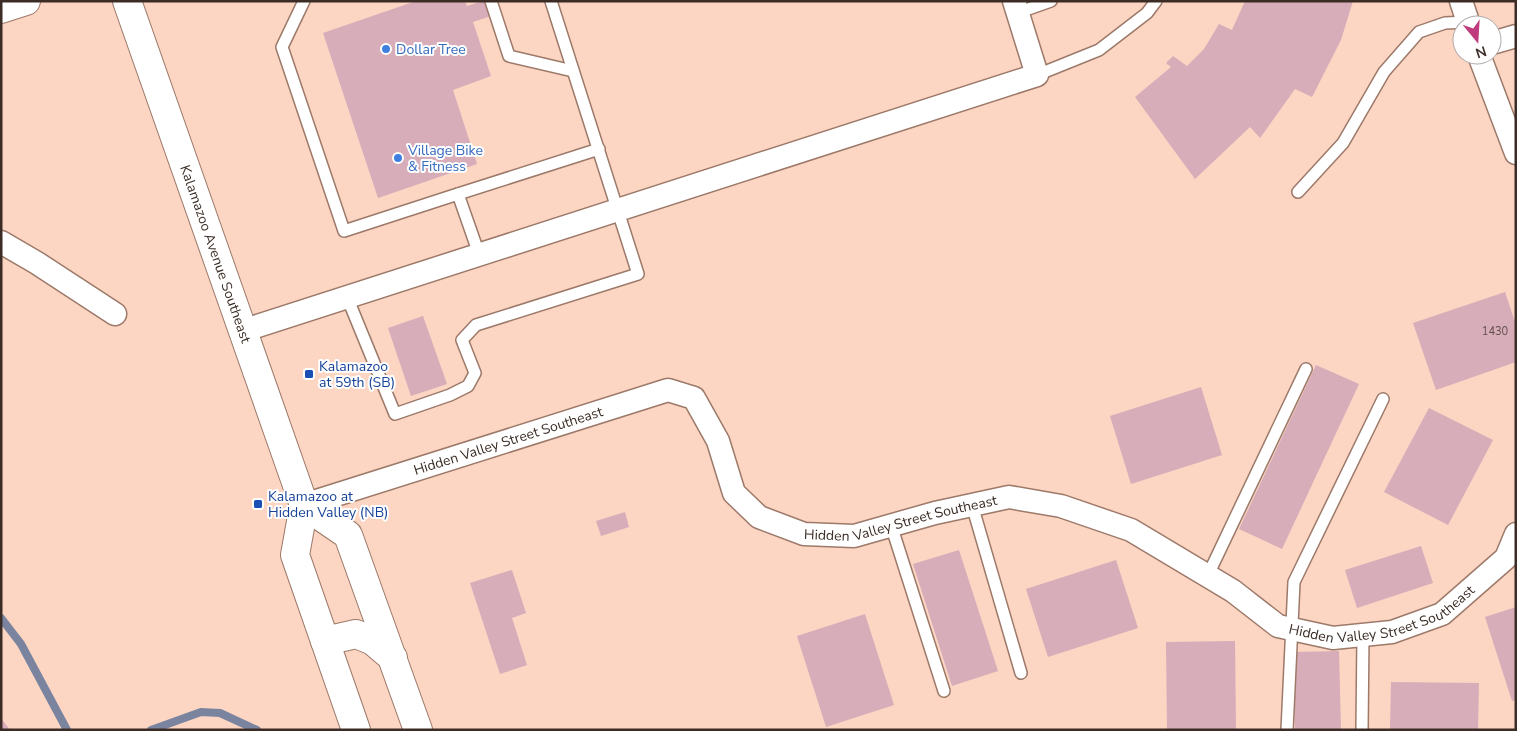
<svg xmlns="http://www.w3.org/2000/svg" width="1517" height="731" font-family="'Nunito Sans',sans-serif">
  <style>
    .lines { fill: none; stroke-linecap: round; stroke-linejoin: round }
    .stream { stroke: #7a849e; stroke-width: 8 }
    .building { fill: #d6adb9 }
    .service-casing { stroke: #9c7969; stroke-width: 14 }
    .minor-casing { stroke: #9c7969; stroke-width: 25 }
    .secondary-casing { stroke: #9c7969; stroke-width: 30 }
    .service { stroke: #fff; stroke-width: 11 }
    .minor { stroke: #fff; stroke-width: 22 }
    .secondary { stroke: #fff; stroke-width: 28 }
    .shop-dot { fill: #3f7fe0; stroke: #fff; stroke-width: 2 }
    .transit-dot { fill: #1a4fb4; stroke: #fff; stroke-width: 2 }
    .labels { text-anchor: middle; dominant-baseline: central; stroke-width: 4; stroke-linejoin: round; paint-order: stroke }
    .number-label { font-size: 11px; fill: #624d4b }
    .shop-label { font-size: 14px; fill: #366cbe; stroke: #fff; text-anchor: start }
    .street-label { font-size: 14px; fill: #3b2d26; stroke: #fff }
    .transit-label { font-size: 14px; fill: #164399; stroke: #fff; text-anchor: start }
  </style>
  <rect width="100%" height="100%" fill="#fcd5c3"/>
  <g class="lines">
    <g class="stream">
      <polyline points="1,618 21,644 67,730"/>
      <polyline points="151,730 201,712 220,713 257,730"/>
    </g>
  </g>
  <g class="building">
    <polygon points="416,1 465,1 467,6 483,1 489,1 494,15 473,22 491,76 453,90 477,164 378,198 323,33"/>
    <polygon points="1245,1 1353,1 1341,40 1312,97 1295,89 1260,138 1250,127 1195,179 1135,97 1171,67 1166,63 1173,56 1187,66 1204,49 1219,24 1232,30"/>
    <polygon points="1505,292 1516,325 1516,362 1436,390 1413,323"/>
    <polygon points="423,316 447,384 411,396 388,328"/>
    <polygon points="1316,365 1359,384 1282,549 1239,529"/>
    <polygon points="1201,387 1222,455 1131,484 1110,416"/>
    <polygon points="1429,408 1493,440 1448,525 1384,492"/>
    <polygon points="625,512 629,527 601,536 596,521"/>
    <polygon points="1421,546 1433,583 1357,608 1345,570"/>
    <polygon points="959,550 998,671 952,686 913,564"/>
    <polygon points="1116,560 1138,628 1048,657 1026,589"/>
    <polygon points="512,570 526,613 512,618 527,665 500,674 470,583"/>
    <polygon points="1516,607 1516,700 1512,701 1485,617"/>
    <polygon points="865,614 894,705 826,727 797,636"/>
    <polygon points="1235,641 1236,730 1167,730 1166,642"/>
    <polygon points="1339,651 1341,730 1295,730 1293,652"/>
    <polygon points="1391,682 1479,683 1478,730 1390,730"/>
    <polygon points="1,718 10,730 1,730"/>
  </g>
  <g class="lines">
    <defs>
      <g id="service">
        <polyline points="304,1 282,47 344,231 458,194 479,254"/>
        <polyline points="491,1 509,56 573,71"/>
        <polyline points="1017,13 1051,1"/>
        <polyline points="1037,75 1099,50 1147,13 1156,1"/>
        <polyline points="1298,192 1343,143 1384,72 1419,32 1445,23 1468,22"/>
        <polyline points="458,194 599,149"/>
        <polyline points="347,297 395,414 450,395 468,386 475,373 462,340 476,325 638,274 551,1"/>
        <polyline points="972,505 1021,673"/>
        <polyline points="891,525 944,691"/>
        <polyline points="1208,575 1306,369"/>
        <polyline points="1287,730 1294,582 1383,399"/>
        <polyline points="1362,730 1363,635"/>
      </g>
      <g id="minor">
        <polyline points="1461,1 1469,25"/>
        <polyline points="1492,43 1516,36"/>
        <polyline points="1479,55 1516,153"/>
        <polyline points="1,242 37,263 115,314"/>
        <polyline points="242,331 1037,75 1014,1"/>
        <path id="s1" d="M304,505L668,390L694,398L718,441L734,493L759,517L804,534L854,536L935,513L1009,497L1061,506L1131,530L1233,591L1278,626L1333,638L1392,632L1442,614L1506,558L1516,534"/>
      </g>
      <g id="secondary">
        <path id="s2" d="M127,1L304,505L295,555L356,730"/>
        <polyline points="1,9 26,1"/>
        <polyline points="304,505 348,535 418,730"/>
        <polyline points="325,641 356,634 373,641 393,658"/>
      </g>
    </defs>
    <use href="#service" class="service-casing"/>
    <use href="#minor" class="minor-casing"/>
    <use href="#secondary" class="secondary-casing"/>
    <use href="#service" class="service"/>
    <use href="#minor" class="minor"/>
    <use href="#secondary" class="secondary"/>
  </g>
  <g class="shop-dot">
    <circle cx="386" cy="49" r="5"/>
    <circle cx="398" cy="158" r="5"/>
  </g>
  <g class="transit-dot">
    <rect x="304" y="369" width="10" height="10" rx="2.5"/>
    <rect x="253" y="499" width="10" height="10" rx="2.5"/>
  </g>
  <g class="labels">
    <g class="number-label">
      <text x="1495" y="331">1430</text>
    </g>
    <g class="shop-label">
      <text x="396" y="49">Dollar Tree</text>
      <text x="408" y="150">Village Bike<tspan x="408" dy="16">&amp; Fitness</tspan></text>
    </g>
    <g class="street-label">
      <text stroke="none"><textPath href="#s2" startOffset="268">Kalamazoo Avenue Southeast</textPath></text>
      <text stroke="none"><textPath href="#s1" startOffset="214">Hidden Valley Street Southeast</textPath></text>
      <text stroke="none"><textPath href="#s1" startOffset="694">Hidden Valley Street Southeast</textPath></text>
      <text stroke="none"><textPath href="#s1" startOffset="1218">Hidden Valley Street Southeast</textPath></text>
    </g>
    <g class="transit-label">
      <text x="319" y="366">Kalamazoo<tspan x="319" dy="16">at 59th (SB)</tspan></text>
      <text x="268" y="496">Kalamazoo at<tspan x="268" dy="16">Hidden Valley (NB)</tspan></text>
    </g>
  </g>
  <rect width="1517" height="731" fill="none" stroke="#3b2d26" stroke-width="5"/>
  <g transform="translate(1477 40) rotate(162)"><circle r="24" fill="#ffffff" stroke="#b1aba8"/>
  <path d="M0-4L9 19L0 12L-9 19Z" fill="#c03b7e"/>
  <text y="-8" font-size="14" font-weight="bold" text-anchor="middle" fill="#3b2d26">N</text>
  </g>
</svg>
